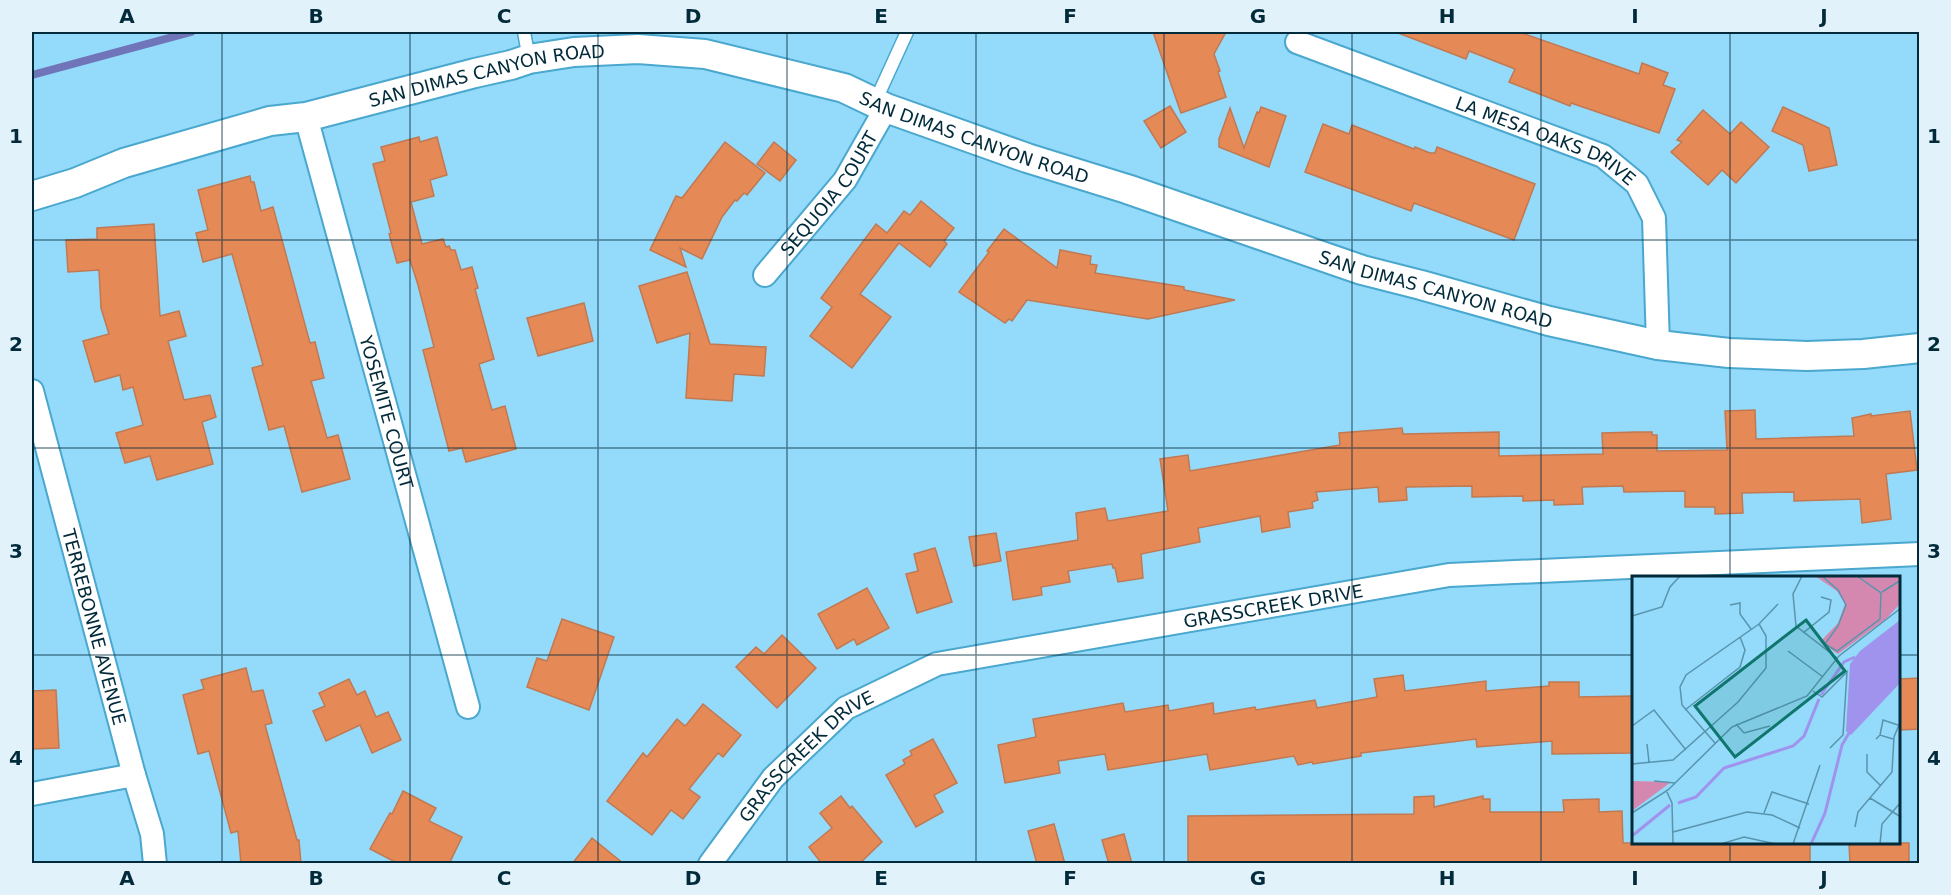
<svg xmlns="http://www.w3.org/2000/svg" width="1951" height="895" font-family="'DejaVu Sans',sans-serif">
  <style>
    .lines { fill: none; stroke-linecap: round; stroke-linejoin: round }
    .stream { stroke: #7074b8; stroke-width: 8 }
    .building { fill: #e58957; stroke: #c07952; stroke-width: 1.5 }
    .service-casing { stroke: #4aa7ce; stroke-width: 15 }
    .minor-casing { stroke: #4aa7ce; stroke-width: 26 }
    .tertiary-casing { stroke: #4aa7ce; stroke-width: 32 }
    .service { stroke: #fff; stroke-width: 12 }
    .minor { stroke: #fff; stroke-width: 22 }
    .tertiary { stroke: #fff; stroke-width: 28 }
    .grid { fill: none; stroke: #012a3a; stroke-width: 1.5; stroke-opacity: 0.55 }
    .labels { text-anchor: middle; dominant-baseline: central; stroke-width: 4.5; stroke-linejoin: round; paint-order: stroke }
    .street-label { font-size: 18px; fill: #012a3a; stroke: #e2f2fb }
    .inset-river { fill: none; stroke: #9f93ee; stroke-width: 3 }
    .inset-road { fill: none; stroke: #5994ad; stroke-width: 1.5 }
    .view { fill: #0f766e; fill-opacity: 0.15; stroke: #0f766e; stroke-width: 3 }
    .inset-edge { fill: none; stroke: #012a3a; stroke-width: 3 }
    .neatline { fill: none; stroke: #012a3a; stroke-width: 2 }
    .grid-label { font-size: 20px; text-anchor: middle; font-weight: bold; fill: #012a3a }
  </style>
  <rect width="100%" height="100%" fill="#94dafa"/>
  <g class="lines">
    <polyline class="stream" points="32,75 191,32"/>
  </g>
  <g class="building">
    <polygon points="1153,32 1226,32 1214,54 1220,71 1218,72 1226,97 1181,113"/>
    <polygon points="1399,32 1519,32 1639,74 1642,63 1668,73 1663,85 1675,89 1659,133 1571,103 1570,106 1509,82 1515,69 1469,51 1466,59 1398,33"/>
    <polygon points="1170,106 1186,132 1161,148 1144,121"/>
    <polygon points="1261,107 1286,116 1269,167 1219,147 1219,139 1230,108 1244,148 1257,112 1259,113"/>
    <polygon points="1783,107 1829,128 1837,165 1809,171 1803,145 1772,131"/>
    <polygon points="1703,110 1730,134 1741,122 1769,147 1736,183 1722,170 1708,185 1671,152 1682,142 1677,140"/>
    <polygon points="1323,124 1349,134 1352,125 1414,149 1415,147 1430,153 1435,153 1437,147 1535,184 1514,240 1414,203 1411,211 1305,172"/>
    <polygon points="419,137 420,142 437,137 447,175 430,180 434,196 411,202 422,244 443,239 446,247 449,246 451,250 455,250 461,270 472,267 478,288 475,289 494,359 479,364 492,410 505,406 516,449 466,462 462,448 449,451 423,350 434,347 418,285 410,260 397,263 389,234 391,233 373,164 385,161 381,147"/>
    <polygon points="725,142 765,173 747,195 744,193 737,201 735,200 722,217 702,259 680,248 686,267 650,250 676,196 682,198"/>
    <polygon points="774,142 796,160 780,181 757,164"/>
    <polygon points="250,176 251,182 254,182 261,211 273,207 310,343 315,342 324,378 311,381 327,438 338,435 350,479 302,492 284,426 269,430 252,368 263,365 232,254 203,262 196,233 208,230 198,190"/>
    <polygon points="921,201 954,228 944,241 947,244 930,267 899,243 860,294 891,317 852,368 810,336 832,307 821,298 876,224 887,233 904,211 910,215"/>
    <polygon points="154,224 160,316 179,311 186,336 168,341 184,400 210,395 216,417 202,422 213,464 157,480 150,456 125,463 116,433 143,425 133,387 123,390 120,375 95,382 83,341 109,334 101,308 99,270 68,272 66,240 97,239 97,228"/>
    <polygon points="1004,229 1057,268 1060,250 1091,256 1090,264 1097,265 1095,273 1184,287 1184,290 1235,300 1148,319 1027,300 1012,321 1009,319 1005,323 959,292 989,252 987,251"/>
    <polygon points="687,272 710,344 766,347 764,376 734,374 732,401 686,398 690,333 657,343 639,286"/>
    <polygon points="584,303 593,341 538,356 527,318"/>
    <polygon points="1755,410 1756,439 1854,436 1852,418 1871,414 1871,416 1910,411 1917,470 1886,474 1891,519 1862,523 1860,499 1794,501 1794,492 1742,493 1743,513 1715,514 1715,507 1685,507 1685,491 1624,492 1623,486 1582,487 1583,504 1554,505 1554,500 1523,501 1523,496 1472,497 1472,486 1406,487 1407,500 1379,502 1378,487 1316,492 1318,500 1312,502 1313,508 1288,512 1290,527 1262,532 1260,516 1198,528 1200,542 1141,554 1143,578 1118,582 1115,568 1113,568 1112,564 1068,571 1070,582 1041,587 1042,595 1013,600 1006,552 1078,540 1076,513 1105,508 1108,521 1168,511 1160,459 1188,455 1190,471 1340,445 1339,433 1402,428 1403,434 1499,432 1499,456 1603,454 1602,433 1636,432 1652,432 1652,435 1657,435 1657,451 1727,450 1725,411"/>
    <polygon points="996,533 1001,561 974,566 969,537"/>
    <polygon points="935,548 952,602 917,613 906,574 918,571 914,554"/>
    <polygon points="867,588 889,628 857,645 854,639 837,649 818,614"/>
    <polygon points="562,619 614,637 589,710 527,687 537,658 547,661"/>
    <polygon points="782,635 816,668 777,708 736,667 756,647 764,654"/>
    <polygon points="246,668 252,692 263,690 272,723 265,725 297,840 299,840 301,864 241,864 238,831 231,833 209,751 198,754 183,695 204,689 201,680"/>
    <polygon points="1403,675 1405,691 1486,681 1486,691 1549,686 1549,682 1579,682 1579,697 1633,696 1633,753 1552,754 1552,741 1477,747 1476,739 1361,753 1361,756 1313,764 1312,762 1298,765 1294,756 1210,770 1207,754 1108,770 1105,754 1058,761 1060,773 1005,783 998,745 1036,737 1033,719 1123,703 1125,712 1168,705 1169,711 1213,703 1214,714 1255,707 1256,710 1315,700 1317,708 1377,697 1374,679"/>
    <polygon points="1920,678 1920,729 1899,730 1899,679"/>
    <polygon points="349,679 357,695 365,691 376,717 388,712 401,740 372,753 360,725 326,741 313,711 325,706 319,693"/>
    <polygon points="56,690 59,748 32,749 32,691"/>
    <polygon points="703,704 741,735 723,757 718,753 689,789 700,797 683,819 671,810 652,835 607,801 643,753 647,757 677,719 685,726 687,724"/>
    <polygon points="933,739 957,783 934,795 943,812 916,827 886,775 905,764 903,760 912,755 910,751"/>
    <polygon points="403,791 436,808 429,821 462,837 449,864 399,864 370,849 390,813 392,814"/>
    <polygon points="841,796 850,808 852,806 882,842 859,864 822,864 809,847 832,828 820,813"/>
    <polygon points="1434,796 1434,807 1483,796 1483,799 1490,799 1490,812 1564,812 1563,800 1599,799 1599,812 1622,811 1623,843 1810,843 1810,864 1188,864 1188,816 1414,814 1414,797"/>
    <polygon points="1054,824 1065,864 1037,864 1028,831"/>
    <polygon points="1124,834 1132,864 1109,864 1102,840"/>
    <polygon points="592,838 624,864 572,864"/>
    <polygon points="1849,843 1909,843 1909,864 1850,864"/>
  </g>
  <g class="lines">
    <defs>
      <g id="service">
        <polyline points="524,32 529,59"/>
        <polyline points="875,102 907,32"/>
      </g>
      <g id="minor">
        <path id="s1" d="M1297,42L1603,156L1637,184L1654,218L1658,345"/>
        <path id="s2" d="M306,117L468,707"/>
        <path id="s3" d="M765,275L845,180L886,108"/>
        <path id="s4" d="M32,391L134,775L152,834L155,864"/>
        <polyline points="32,794 134,775"/>
        <path id="s5" d="M710,864L773,778L846,708L937,664L1449,575L1920,554"/>
      </g>
      <g id="tertiary">
        <path id="s6" d="M32,196L75,183L124,163L270,121L306,117L475,73L511,65L529,59L574,52L638,49L705,54L844,88L886,108L1027,158L1127,189L1362,270L1421,285L1549,321L1658,345L1729,353L1807,356L1863,354L1920,348"/>
      </g>
    </defs>
    <use href="#service" class="service-casing"/>
    <use href="#minor" class="minor-casing"/>
    <use href="#tertiary" class="tertiary-casing"/>
    <use href="#service" class="service"/>
    <use href="#minor" class="minor"/>
    <use href="#tertiary" class="tertiary"/>
  </g>
  <path class="grid" d="M222,32V864M410,32V864M598,32V864M787,32V864M976,32V864M1164,32V864M1352,32V864M1541,32V864M1730,32V577M32,240H1920M32,448H1920M32,655H1633M1898,655H1920M1730,842V864"/>
  <g class="labels">
    <g class="street-label">
      <text stroke="none"><textPath href="#s6" startOffset="472">SAN DIMAS CANYON ROAD</textPath></text>
      <text stroke="none"><textPath href="#s6" startOffset="976">SAN DIMAS CANYON ROAD</textPath></text>
      <text stroke="none"><textPath href="#s1" startOffset="268">LA MESA OAKS DRIVE</textPath></text>
      <text stroke="none"><textPath href="#s3" startOffset="104">SEQUOIA COURT</textPath></text>
      <text stroke="none"><textPath href="#s6" startOffset="1462">SAN DIMAS CANYON ROAD</textPath></text>
      <text stroke="none"><textPath href="#s2" startOffset="306">YOSEMITE COURT</textPath></text>
      <text stroke="none"><textPath href="#s5" startOffset="650">GRASSCREEK DRIVE</textPath></text>
      <text stroke="none"><textPath href="#s4" startOffset="244">TERREBONNE AVENUE</textPath></text>
      <text stroke="none"><textPath href="#s5" startOffset="146">GRASSCREEK DRIVE</textPath></text>
    </g>
  </g>
  <g transform="translate(1632 576)">
    <rect width="268" height="268" fill="#94dafa"/>
    <path d="M183,0H268V28L254,43L206,78L188,66L206,47L213,28L205,15ZM0,205L39,206L0,235Z" fill="#d588af"/>
    <path d="M268,44V107L219,159L214,155L218,88L228,75Z" fill="#9f93ee"/>
    <path class="inset-river" d="M189,119L212,86L223,81M46,227L64,221L92,192L161,170L172,160L187,123M0,260L38,229M179,268L193,237L210,169L217,157"/>
    <path class="inset-road" d="M170,0L161,18L164,50L205,82M190,0L206,14L214,29L206,50L193,68L205,75L248,43L249,17L225,0M250,16L269,4M98,29L108,27V38L119,53M0,40L30,31L38,11L48,0M171,57L197,36L199,24L189,21M156,75L191,101M181,115L190,121L215,96L211,159L198,172M53,134L108,91L113,74L108,61M104,148L112,157L138,150M0,150L22,134L54,174M248,159L251,144L266,149M244,163L248,159L261,163M83,167L50,129L48,111L54,99L127,48L146,28M15,168L17,186M235,178V196L249,210M0,188L41,184L106,126L134,92V60L127,48M22,205L43,207M34,214L40,227L41,268M238,222L269,241M0,237L36,214L100,151L175,120L207,80L269,32M132,237L140,216L177,228M223,251L226,236L260,196L262,161L269,144M41,256L115,236L140,239L168,252M89,268L112,261L144,268M161,268L188,189M248,268L250,248L269,226"/>
    <path class="view" d="M174,44L213,95L103,181L63,130Z"/>
    <rect width="268" height="268" class="inset-edge"/>
  </g>
  <rect width="1951" height="895" fill="none" stroke="#e2f2fb" stroke-width="66"/>
  <rect x="33" y="33" width="1885" height="829" class="neatline"/>
  <g class="grid-label">
    <text x="127" y="23">A</text>
    <text x="316" y="23">B</text>
    <text x="504" y="23">C</text>
    <text x="693" y="23">D</text>
    <text x="881" y="23">E</text>
    <text x="1070" y="23">F</text>
    <text x="1258" y="23">G</text>
    <text x="1447" y="23">H</text>
    <text x="1635" y="23">I</text>
    <text x="1824" y="23">J</text>
    <text x="16" y="143">1</text>
    <text x="1934" y="143">1</text>
    <text x="16" y="351">2</text>
    <text x="1934" y="351">2</text>
    <text x="16" y="558">3</text>
    <text x="1934" y="558">3</text>
    <text x="16" y="765">4</text>
    <text x="1934" y="765">4</text>
    <text x="127" y="885">A</text>
    <text x="316" y="885">B</text>
    <text x="504" y="885">C</text>
    <text x="693" y="885">D</text>
    <text x="881" y="885">E</text>
    <text x="1070" y="885">F</text>
    <text x="1258" y="885">G</text>
    <text x="1447" y="885">H</text>
    <text x="1635" y="885">I</text>
    <text x="1824" y="885">J</text>
  </g>
</svg>
